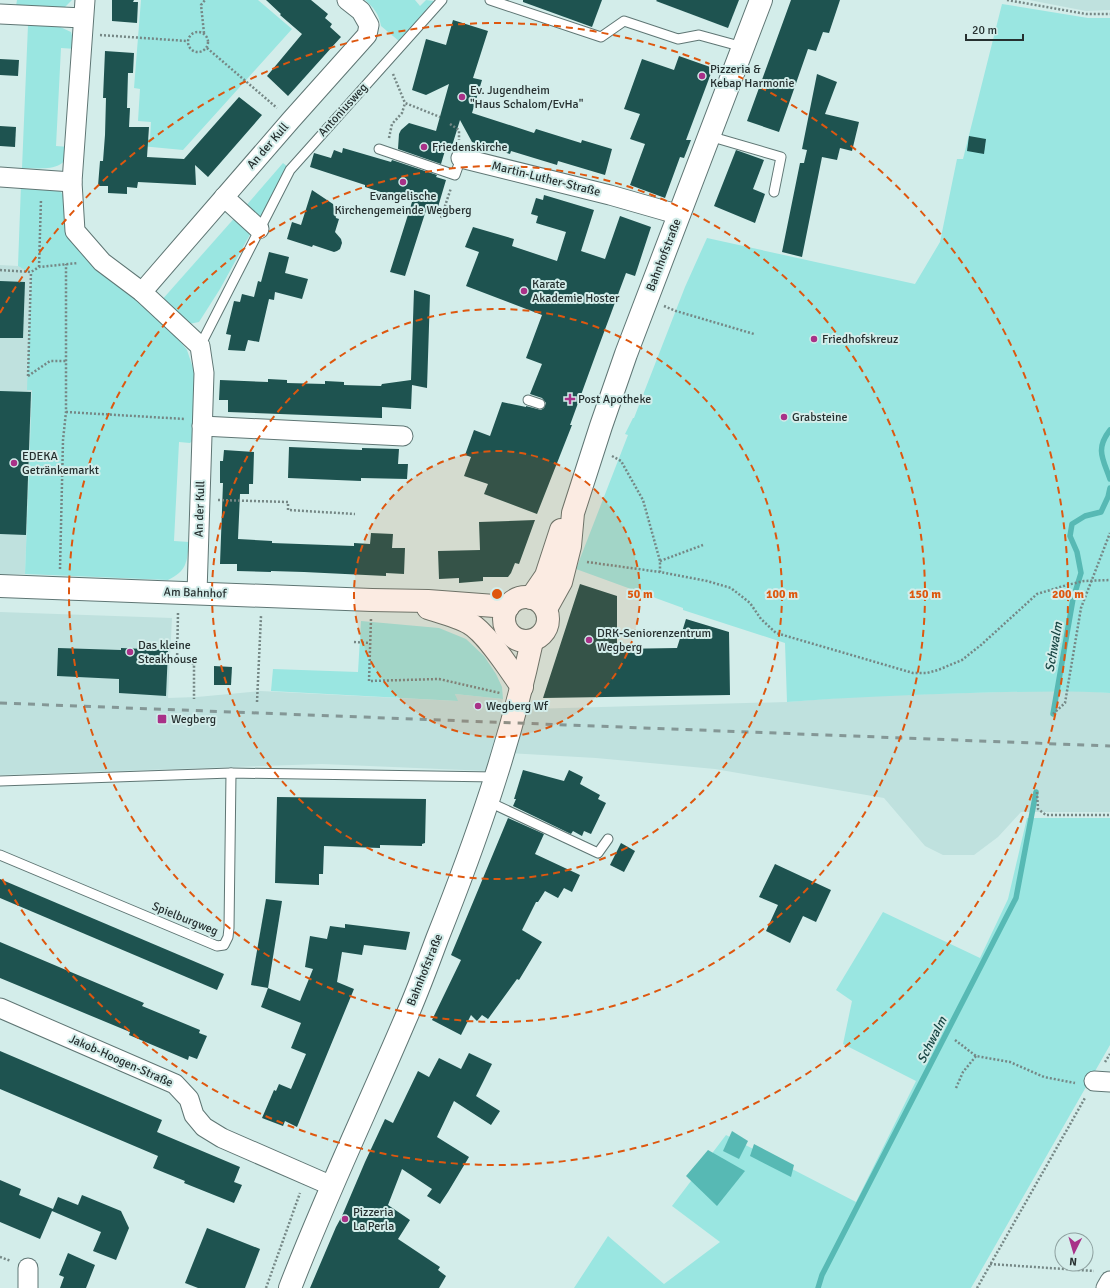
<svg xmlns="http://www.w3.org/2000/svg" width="1110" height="1288" font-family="Signika,sans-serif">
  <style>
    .built { fill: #bfe1de }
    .green { fill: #9ae6e1 }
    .water { fill: #57b9b4 }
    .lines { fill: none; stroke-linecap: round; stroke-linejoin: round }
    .stream { stroke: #57b9b4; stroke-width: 5.5 }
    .building { fill: #1e5350 }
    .lane-casing { stroke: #5f7674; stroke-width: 11 }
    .street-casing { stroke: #5f7674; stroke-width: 21 }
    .secondary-casing { stroke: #5f7674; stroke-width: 24 }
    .path { stroke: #758785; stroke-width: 2.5; stroke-dasharray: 2 2; stroke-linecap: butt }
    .lane { stroke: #fff; stroke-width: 9 }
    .street { stroke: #fff; stroke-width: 19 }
    .secondary { stroke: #fff; stroke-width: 22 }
    .rail { stroke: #849796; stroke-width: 3; stroke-dasharray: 7 7; stroke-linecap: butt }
    .ring { fill: none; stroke: #de570e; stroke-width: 2; stroke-dasharray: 7 5 }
    .poi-dot { fill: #a83188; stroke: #d3edea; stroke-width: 1.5 }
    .labels { text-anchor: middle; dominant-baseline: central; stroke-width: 4; stroke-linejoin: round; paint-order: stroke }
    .poi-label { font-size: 12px; fill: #263030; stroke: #d3edea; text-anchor: start }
    .street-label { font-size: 12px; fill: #263030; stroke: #d3edea }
    .water-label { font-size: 13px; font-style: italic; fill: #184543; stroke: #d3edea }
    .centre { fill: #de570e; stroke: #d3edea; stroke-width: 2 }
    .ring-label { font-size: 12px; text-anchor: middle; font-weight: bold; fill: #de570e; stroke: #d3edea; stroke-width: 4; stroke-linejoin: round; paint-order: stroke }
  </style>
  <rect width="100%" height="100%" fill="#d3edea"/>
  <g class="built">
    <polygon points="1029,0 1110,0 1110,10 1086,11"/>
    <polygon points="0,265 18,266 31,274 28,390 32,390 25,574 0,574"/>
    <polygon points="0,612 172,618 168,698 197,697 260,691 457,701 455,694 503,699 501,706 529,709 787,702 863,696 1036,691 1071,690 1110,693 1110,812 1021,812 998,837 974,855 943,855 925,846 884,798 715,769 596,758 491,752 487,771 322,764 0,775"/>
  </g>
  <g class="green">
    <polygon points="17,0 72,0 63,9 16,6"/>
    <polygon points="141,0 258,0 292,29 183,150 141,146 140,138 150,139 151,122 138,121 140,89 134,88"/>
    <path d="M365,0H415L420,6L426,0L434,1L399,41L381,26C379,14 374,8 365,0Z"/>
    <path d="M1002,4L1088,18H1110V693C1063,690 1017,692 970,693C909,695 848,697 787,702L785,643L683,610V608L576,569L628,435L625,434L633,418H634L685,287L707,238L915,284L940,242L957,159H963Z"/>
    <path d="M44,24L58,26L71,32L76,49L61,48L56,146L69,147C68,173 42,168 22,168L28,25Z"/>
    <polygon points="283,163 288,167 259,220 244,208"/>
    <path d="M21,185H49L61,192L68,205L67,232L74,245L176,336L187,350L194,371L193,440L190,443L179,442L174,541L189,542C187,562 187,571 168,580L25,574L32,390H27L31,274L18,266Z"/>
    <polygon points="238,214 253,229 220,289 199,322 189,324 161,301"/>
    <polygon points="361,621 439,628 466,639 484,656 496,674 502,687 503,699 455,694 458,701 271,691 273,669 358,672"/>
    <polygon points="1027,818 1110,818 1110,1045 971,1288 574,1288 608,1236 664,1284 720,1242 672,1206 726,1135 856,1202 916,1081 843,1044 852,1001 836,990 883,912 980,958 1008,899"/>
  </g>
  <g class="water">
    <polygon points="732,1131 748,1141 739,1159 723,1151"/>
    <polygon points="754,1144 794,1165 791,1177 750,1156"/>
    <polygon points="708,1150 745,1171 717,1206 686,1176"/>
  </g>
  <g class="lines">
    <g class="stream">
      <path d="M1110,430C1095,449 1103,459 1110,479"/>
      <polyline points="1053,714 1073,599 1081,573 1077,552 1070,536 1072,524 1085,516 1101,512 1108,497 1110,488"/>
      <polyline points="818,1288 822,1275 1016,898 1036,792"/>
    </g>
  </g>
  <g class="building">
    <polygon points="112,0 134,0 133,2 138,2 137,23 112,21"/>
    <polygon points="266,0 311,0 328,14 325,18 332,24 330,27 341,37 288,96 267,76 302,34 280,15 281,14"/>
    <polygon points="523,0 602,0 592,27 523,2"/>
    <polygon points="657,0 739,0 728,28 656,1"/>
    <polygon points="791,0 840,0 829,33 823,32 816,51 808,49 779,132 747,121"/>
    <polygon points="453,20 488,31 473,78 482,80 472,113 534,133 536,129 581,143 582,140 612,149 605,175 558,161 557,165 511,151 510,154 472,142 460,120 452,146 447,144 441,164 398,149 399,134 401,130 409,123 436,131 449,84 426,95 412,90 426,39 446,45"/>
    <polygon points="105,51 134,53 133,73 128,73 127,108 130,108 129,127 149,127 147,157 184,159 239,97 262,115 208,177 195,165 196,185 138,182 137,188 127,187 127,194 108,193 108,186 98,186 100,161 103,161 105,135 106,98 103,98"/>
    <polygon points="679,56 713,68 686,140 691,140 684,158 680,157 665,198 630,185 645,144 630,139 640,114 624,109 642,59 674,70"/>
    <polygon points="0,59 19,60 18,76 0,75"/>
    <polygon points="817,74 837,82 825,114 859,122 852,151 840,148 837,160 822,157 802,257 782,252 800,163 804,163 807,150 802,149"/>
    <polygon points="0,126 16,127 15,147 0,146"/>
    <polygon points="969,136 986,139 984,154 967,151"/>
    <polygon points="343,148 391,162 392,160 437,175 436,177 446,180 438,207 428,204 405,276 390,272 412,202 365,187 365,185 310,167 314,153 331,158 334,150 342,153"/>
    <polygon points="736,150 764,160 753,189 765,194 755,223 714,206"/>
    <polygon points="312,190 333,204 336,218 339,219 335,232 341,239 342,243 340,249 337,251 334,252 313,245 312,247 287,239 292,222 301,225"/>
    <polygon points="544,195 594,210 581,251 605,259 620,216 651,227 635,276 626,273 597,351 570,425 572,425 537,514 484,494 488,484 464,476 471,457 465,455 474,430 490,436 502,402 526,407 526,406 541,410 544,408 546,403 542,398 530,394 542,364 526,358 542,315 466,286 479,252 465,247 473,227 514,239 512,246 557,261 566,232 536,223 538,216 531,214 536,198 543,200"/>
    <polygon points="269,252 289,257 285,273 308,279 302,299 275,292 274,300 269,299 259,342 248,340 245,351 228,350 231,335 226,334 234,301 240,302 242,294 254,297 258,281 261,282"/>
    <polygon points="0,281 25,282 23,338 0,338"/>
    <polygon points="414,290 430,295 427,388 412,385 411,409 382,407 382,418 228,412 228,400 219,400 220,380 268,382 268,379 287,380 287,383 325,384 325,381 344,382 344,385 381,386 382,384 411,380"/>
    <polygon points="0,391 31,392 26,535 0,534"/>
    <polygon points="289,447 362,450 362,448 399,449 398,464 408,464 407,479 361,478 361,481 288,478"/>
    <polygon points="224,450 254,452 253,484 249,484 249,494 240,494 238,539 272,541 272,543 354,546 354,543 370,544 371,533 393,534 392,548 405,548 404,574 386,573 386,576 304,572 271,571 271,572 237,571 237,564 220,564 223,483 220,483 220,461 223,461"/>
    <polygon points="535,520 519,564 515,563 511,573 508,577 483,577 483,581 459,583 459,578 439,579 438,551 480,550 479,522"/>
    <polygon points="580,584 617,596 617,649 677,648 686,619 729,632 730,695 543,698"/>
    <polygon points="58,648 121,650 121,648 168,650 166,696 119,693 119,679 57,676"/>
    <polygon points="214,666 232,667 231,685 214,685"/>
    <polygon points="523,770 564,781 569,770 583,777 580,784 600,795 598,799 606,803 591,834 584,831 582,836 573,831 571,834 513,806 516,799 514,799"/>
    <polygon points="277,797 426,799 425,843 422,844 422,846 380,845 380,848 324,846 323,874 319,874 319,885 275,883"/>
    <polygon points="508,818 544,834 535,854 580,875 572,892 564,888 558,898 545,891 538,902 536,902 522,930 542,942 519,980 517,979 488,1019 482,1015 477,1021 471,1015 461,1035 432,1020 461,960 451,955"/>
    <polygon points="621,843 635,851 624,872 610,865"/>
    <polygon points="775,864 831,890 816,922 803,916 790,943 766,931 778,905 759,897"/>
    <polygon points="0,879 224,974 217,990 0,898"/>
    <polygon points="266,899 282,901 268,988 251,985"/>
    <polygon points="345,924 410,932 406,950 364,945 362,955 342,952 337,982 354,989 297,1127 285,1121 283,1126 262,1118 274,1090 276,1091 279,1084 291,1089 306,1054 291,1048 301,1023 261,1007 268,988 300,1001 313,969 305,967 310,936 327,939 330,926 345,928"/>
    <polygon points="0,942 144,1003 142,1006 200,1030 199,1033 207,1036 197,1059 189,1056 188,1060 129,1035 130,1032 0,978"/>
    <polygon points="0,1051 162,1120 157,1132 240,1167 234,1182 242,1185 234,1203 184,1183 185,1181 153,1168 158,1156 0,1089"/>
    <polygon points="469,1053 492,1064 476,1096 500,1111 491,1125 454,1101 437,1137 469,1157 448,1192 440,1204 427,1196 432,1189 402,1169 388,1205 410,1220 398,1239 440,1267 438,1270 446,1276 439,1288 310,1288 336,1227 342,1216 365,1162 385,1119 393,1123 418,1071 429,1077 439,1058 461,1069"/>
    <polygon points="0,1180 21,1189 19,1195 53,1209 58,1197 78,1205 82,1195 121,1211 129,1228 116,1260 93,1251 101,1232 52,1211 40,1239 0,1222"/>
    <polygon points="207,1228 260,1249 245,1288 198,1288 185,1283"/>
    <polygon points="68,1253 95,1265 86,1288 60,1288 64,1277 59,1275"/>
  </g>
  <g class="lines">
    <defs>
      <g id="lane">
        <polyline points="490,0 601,37 624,21 678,39 699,35 743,47"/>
        <polyline points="709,136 781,157 774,192"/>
        <polyline points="379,149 455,175 461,158"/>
        <polyline points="200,346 290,170 442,0"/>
        <polyline points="528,400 540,404"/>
        <polyline points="0,781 231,773 496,777"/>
        <polyline points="489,802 598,853 608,839"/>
        <polyline points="0,855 217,946 224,945 228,937 229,928 231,773"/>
      </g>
      <g id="street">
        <polyline points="85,0 72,182 75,231 102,262 142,292 200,346 204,373 197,593"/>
        <polyline points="0,14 83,18"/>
        <polyline points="461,158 610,195 680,215"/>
        <polyline points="0,177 72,182"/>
        <polyline points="224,197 259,229"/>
        <polyline points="142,292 291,120 367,35 369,25 361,11 347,0"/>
        <polyline points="202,426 403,436"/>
        <polyline points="0,1008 175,1084 189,1099 194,1115 204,1127 222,1138 332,1186"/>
        <polyline points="1094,1081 1110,1082"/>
        <polyline points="28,1288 28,1268"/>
        <polyline points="1106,1288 1110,1281"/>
      </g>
      <g id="secondary">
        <polyline points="0,586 372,600 428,601 508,607"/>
        <circle cx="526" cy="619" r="22"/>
        <polyline points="531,598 546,576 561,530"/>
        <path d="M428,608C440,612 459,617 469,623C487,633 510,670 522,687"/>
        <polyline points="546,609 561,582 570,546 573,513 601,426 626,354 761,0"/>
        <path d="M290,1288C325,1197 367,1109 405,1020C417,993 427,966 437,939C476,841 510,744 532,641"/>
      </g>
    </defs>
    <use href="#lane" class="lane-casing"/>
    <use href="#street" class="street-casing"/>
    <use href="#secondary" class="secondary-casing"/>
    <g class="path">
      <polyline points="1007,0 1086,14 1110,14"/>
      <circle cx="198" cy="42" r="10"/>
      <polyline points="204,33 201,5 205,0"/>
      <polyline points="100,35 187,41"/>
      <polyline points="207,48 277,108"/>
      <polyline points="393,74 405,103 440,117"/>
      <polyline points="450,124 459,130 459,140"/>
      <polyline points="389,138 392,124 402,113 405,103"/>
      <polyline points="441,218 451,188"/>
      <polyline points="39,267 41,199"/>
      <polyline points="0,270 31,272 39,267 78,263"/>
      <polyline points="664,306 676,311 754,334"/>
      <polyline points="28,376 31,272"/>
      <polyline points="28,376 50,361 66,361"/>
      <polyline points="66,412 185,419"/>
      <polyline points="612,456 621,461 643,500 660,561 660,572"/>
      <polyline points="218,500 288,502 288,510 355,514"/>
      <polyline points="660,561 703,545"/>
      <polyline points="587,562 660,572 707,581 731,588 750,603 761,619 776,633 913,673 927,673 938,670 962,660 981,645 1037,594 1067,585 1084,581 1110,580"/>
      <polyline points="60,569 63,440 66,412 66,264"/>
      <polyline points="178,613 177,662 194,664 194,699"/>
      <polyline points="371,619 369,681 439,679 500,693"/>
      <polyline points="354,642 370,643"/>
      <polyline points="257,702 261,616"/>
      <polyline points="1053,714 1065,703 1081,608 1110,533"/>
      <polyline points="1037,792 1038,809 1046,815 1110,815"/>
      <polyline points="955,1040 976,1056 1010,1062 1044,1077 1075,1083"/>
      <polyline points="1105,1062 1110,1054"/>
      <polyline points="956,1088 963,1072 976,1056"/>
      <polyline points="0,1257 11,1261"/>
      <polyline points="990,1264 1094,1271"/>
      <polyline points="266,1288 300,1193"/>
      <polyline points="977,1288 1085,1098"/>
    </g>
    <use href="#lane" class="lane"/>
    <use href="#street" class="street"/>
    <use href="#secondary" class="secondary"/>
    <polyline class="rail" points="0,703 1110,746"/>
  </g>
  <circle cx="497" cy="594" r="143" fill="#de570e" fill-opacity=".12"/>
  <g class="ring">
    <circle cx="497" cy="594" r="143"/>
    <circle cx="497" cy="594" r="285"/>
    <circle cx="497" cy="594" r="428"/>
    <path d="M0 313A571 571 0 1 1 0 875"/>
  </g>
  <g class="poi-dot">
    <circle cx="702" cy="76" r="4"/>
    <circle cx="462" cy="97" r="4"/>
    <circle cx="424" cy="147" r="4"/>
    <circle cx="403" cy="182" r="4"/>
    <circle cx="524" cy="291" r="4"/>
    <circle cx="814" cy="339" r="4"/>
    <path d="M568 393h4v4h4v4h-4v4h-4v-4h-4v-4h4z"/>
    <circle cx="784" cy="417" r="4"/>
    <circle cx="14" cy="463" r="4"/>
    <circle cx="589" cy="640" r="4"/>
    <circle cx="130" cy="652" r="4"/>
    <circle cx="478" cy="706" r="4"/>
    <rect x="157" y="714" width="10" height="10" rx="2"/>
    <circle cx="345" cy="1219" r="4"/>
  </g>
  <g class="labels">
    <g class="poi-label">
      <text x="710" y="69">Pizzeria &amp;<tspan x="710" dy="14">Kebap Harmonie</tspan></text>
      <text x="470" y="90">Ev. Jugendheim<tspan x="470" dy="14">"Haus Schalom/EvHa"</tspan></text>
      <text x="432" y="147">Friedenskirche</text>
      <text x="403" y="196" text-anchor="middle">Evangelische<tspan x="403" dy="14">Kirchengemeinde Wegberg</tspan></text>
      <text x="532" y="284">Karate<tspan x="532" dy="14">Akademie Hoster</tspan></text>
      <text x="822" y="339">Friedhofskreuz</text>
      <text x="578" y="399">Post Apotheke</text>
      <text x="792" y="417">Grabsteine</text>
      <text x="22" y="456">EDEKA<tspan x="22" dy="14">Getränkemarkt</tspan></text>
      <text x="597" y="633">DRK-Seniorenzentrum<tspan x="597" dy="14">Wegberg</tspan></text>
      <text x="138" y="645">Das kleine<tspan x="138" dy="14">Steakhouse</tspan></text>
      <text x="486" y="706">Wegberg Wf</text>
      <text x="171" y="719">Wegberg</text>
      <text x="353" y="1212">Pizzeria<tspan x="353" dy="14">La Perla</tspan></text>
    </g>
    <g class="street-label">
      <text transform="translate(343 110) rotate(-48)">Antoniusweg</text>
      <text transform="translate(268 146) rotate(-49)">An der Kull</text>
      <text transform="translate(546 179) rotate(14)">Martin-Luther-Straße</text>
      <text transform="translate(664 255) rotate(-69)">Bahnhofstraße</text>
      <text transform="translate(200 509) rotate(-88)">An der Kull</text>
      <text transform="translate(195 593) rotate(2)">Am Bahnhof</text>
      <text transform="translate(185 919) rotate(22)">Spielburgweg</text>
      <text transform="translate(425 970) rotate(-68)">Bahnhofstraße</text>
      <text transform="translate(121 1061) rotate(24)">Jakob-Hoogen-Straße</text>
    </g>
    <g class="water-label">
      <text transform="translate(1054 647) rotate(-80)">Schwalm</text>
      <text transform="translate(932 1040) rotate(-63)">Schwalm</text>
    </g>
  </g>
  <circle cx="497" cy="594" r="6" class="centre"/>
  <g class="ring-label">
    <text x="640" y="598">50 m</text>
    <text x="782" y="598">100 m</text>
    <text x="925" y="598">150 m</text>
    <text x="1068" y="598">200 m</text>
  </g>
  <g transform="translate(1074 1252) rotate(185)"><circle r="19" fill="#d3edea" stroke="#8ea1a0"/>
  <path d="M0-3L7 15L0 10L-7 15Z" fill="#a83188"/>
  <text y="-6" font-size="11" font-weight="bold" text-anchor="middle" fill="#263030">N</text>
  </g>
  <path d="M966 34v6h57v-6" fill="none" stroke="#263030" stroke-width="2"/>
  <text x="972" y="34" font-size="12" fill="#263030" stroke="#d3edea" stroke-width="3" paint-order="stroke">20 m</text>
</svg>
